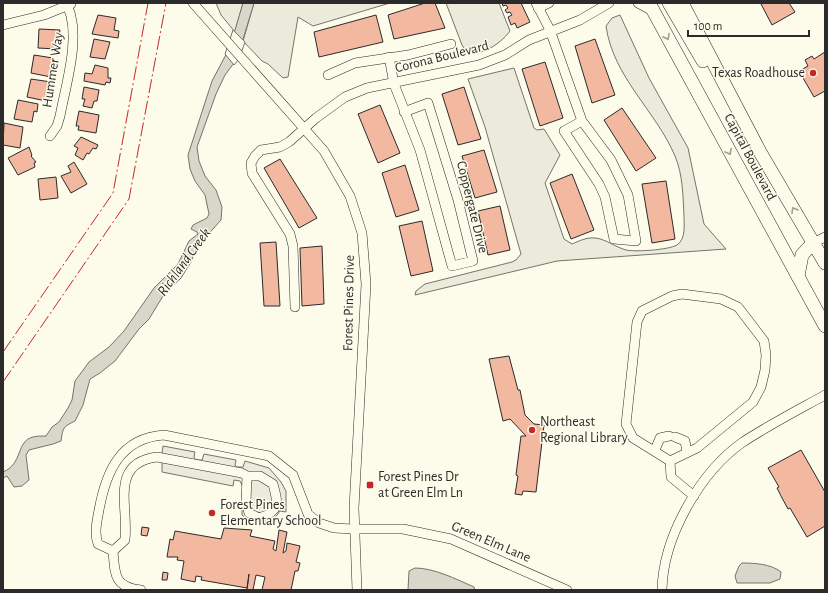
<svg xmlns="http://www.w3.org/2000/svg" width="828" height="593" font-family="'Alegreya Sans',sans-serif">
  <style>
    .green { fill: #ecebdb; stroke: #74746e }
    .parking { fill: #eceadb; stroke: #74746e }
    .water { fill: #d8d7c9; stroke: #74746e }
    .pier { fill: #fdfbea; stroke: #74746e }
    .building { fill: #f2b8a0; stroke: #2b2b2b }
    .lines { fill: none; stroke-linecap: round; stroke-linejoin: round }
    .minor-casing { stroke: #2b2b2b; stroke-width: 10 }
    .highway-casing { stroke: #2b2b2b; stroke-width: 14 }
    .minor { stroke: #fdfbea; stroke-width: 9 }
    .highway { stroke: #fdfbea; stroke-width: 13 }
    .power { stroke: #c62828; stroke-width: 1; stroke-dasharray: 14 3 2 3; stroke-linecap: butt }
    .oneway { stroke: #9e9d94 }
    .poi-dot { fill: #c62828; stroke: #fdfbea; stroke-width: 1.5 }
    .labels { text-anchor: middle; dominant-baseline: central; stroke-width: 3; stroke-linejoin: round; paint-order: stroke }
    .street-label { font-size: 14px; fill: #2b2b2b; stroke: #fdfbea }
    .poi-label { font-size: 14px; fill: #2b2b2b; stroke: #fdfbea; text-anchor: start }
    .water-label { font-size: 15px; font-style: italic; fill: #2b2b2b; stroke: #fdfbea }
  </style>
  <rect width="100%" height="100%" fill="#fdfbea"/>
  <g class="green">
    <polygon points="216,3 243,3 235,32 221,15"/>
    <polygon points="254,3 390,3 313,26 298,17 288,77 283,78 268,64 262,61 243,41"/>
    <path d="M446,3H499L510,31C501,44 472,64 462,45Z"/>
    <path d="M620,15L649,78L688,148L704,224L726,249L557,261L415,295L416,291L425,284L512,262L516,260L521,254L485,127L468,79L514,68L534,128L537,130L544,129L560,155L545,183L564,239L572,244C579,241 587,237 595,238C606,239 615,247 626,250C636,252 668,250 677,245C686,239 684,225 684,216C683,197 683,175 675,156C656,111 613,77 606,26L612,18Z"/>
  </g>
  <polygon class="parking" points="163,446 195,452 194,457 196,460 202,460 204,454 236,460 235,465 237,467 243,467 245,461 269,468 281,482 286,491 286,512 280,511 272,522 266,523 259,523 246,519 242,515 242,502 244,489 240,481 234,480 233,486 162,472 162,453"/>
  <g class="water">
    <path d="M243,3H254L237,59L225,75L216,94L197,147L199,161L205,176L216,190L222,207L221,220L196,248L191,262L181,278L163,296L149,319L139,329L115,361L100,373L90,379L83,405L75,421C63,427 63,427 61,441L53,444L29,450L26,455L29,480L22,486L14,487L7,476L3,478V472C23,464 16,441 33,437C37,436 42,436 46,436L52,427L59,422L68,408L72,400L75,381L89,362L109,347L124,331L154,288L178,264L189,241L198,234L197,232L191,229L193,225L207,218L209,214L205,195L195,181L190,169L188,155L212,81L230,47Z"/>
    <path d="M742,563C755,563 771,564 781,572L780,579L770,583H737L735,576L739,566Z"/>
    <path d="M415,568C434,568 456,579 474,587L475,590H408L409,571Z"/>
  </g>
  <polygon class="pier" points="233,30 245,42 239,59 234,65 225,54"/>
  <g class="building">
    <polygon points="425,3 435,3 445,28 394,39 388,15"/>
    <polygon points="502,3 521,3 530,22 517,28 515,23 511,25 508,17 512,15 510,12 507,13 505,10 508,8 506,5 503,6"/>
    <polygon points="763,3 789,3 795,12 772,25 761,4"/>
    <polygon points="98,15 116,18 114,30 119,31 118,38 92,34"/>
    <polygon points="376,15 383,42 319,57 314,32"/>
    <polygon points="39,29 60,30 57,49 38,48"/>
    <polygon points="94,39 110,42 105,59 90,57"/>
    <polygon points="595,39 615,95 592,103 575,46"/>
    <polygon points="825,52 825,91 814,97 799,71 808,66 805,60 812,56 814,59"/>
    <polygon points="34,55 53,58 51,77 31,73"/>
    <polygon points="545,62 563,118 540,126 522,69"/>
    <polygon points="95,65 108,68 108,78 111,78 110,83 106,82 105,85 84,81 85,73 92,74"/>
    <polygon points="31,79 51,82 50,90 47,90 46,93 48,93 46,101 27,97"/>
    <polygon points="84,87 99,90 97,101 94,101 92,108 83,106 85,99 82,99"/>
    <polygon points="464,87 481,139 458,145 442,94"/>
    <polygon points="18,100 38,104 37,112 34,111 32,122 14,119"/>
    <polygon points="380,105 400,153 378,163 358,114"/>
    <polygon points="622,108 656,158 636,171 604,120"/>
    <polygon points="79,111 99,115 96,133 78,130 79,126 76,126"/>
    <polygon points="4,123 23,127 20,148 3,145"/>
    <polygon points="81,137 98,145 96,149 93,148 89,154 87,153 83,160 75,155 78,148 74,146"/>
    <polygon points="29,147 32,155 31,156 36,162 34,163 35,167 18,175 8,158"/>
    <polygon points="484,150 497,192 475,198 462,156"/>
    <polygon points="280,159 317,218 299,228 264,168"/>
    <polygon points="74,162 87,184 71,193 61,176 71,172 68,166"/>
    <polygon points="405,165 419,210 396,217 382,173"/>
    <polygon points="572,174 594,230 571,239 550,183"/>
    <polygon points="56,177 58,198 40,200 38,179"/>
    <polygon points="666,181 675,239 652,243 642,184"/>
    <polygon points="500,206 510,250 488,255 478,211"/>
    <polygon points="422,221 433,271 411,276 399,226"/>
    <polygon points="276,242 280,306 264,306 260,243"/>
    <polygon points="322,246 324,304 302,306 300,248"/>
    <polygon points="509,356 518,390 520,390 525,415 534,424 544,425 536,492 523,491 522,495 515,494 518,476 516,475 521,436 526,436 510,419 503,421 489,359"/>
    <polygon points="801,450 825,492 825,526 807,537 790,508 788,509 781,496 777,488 779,487 768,468"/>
    <polygon points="142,527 149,528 147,536 141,535"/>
    <polygon points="224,528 252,530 250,536 275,541 273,549 276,551 279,530 287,532 283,553 286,551 287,543 300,546 296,562 300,563 298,571 295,571 291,590 262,590 265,577 256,575 253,590 247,590 249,574 247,588 201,580 202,577 196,576 195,582 181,579 184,561 177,560 178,557 167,557 170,539 173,540 175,531 221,539"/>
    <polygon points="163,572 168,573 167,580 162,580"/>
  </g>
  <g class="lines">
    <defs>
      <g id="minor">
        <polyline points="193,3 324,151 350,196 362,233 366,284 354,508 357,590"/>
        <polyline points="536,3 550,30 582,121 611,160 628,195 636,241 614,239 605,197 599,184 564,131 582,121"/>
        <polyline points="638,3 653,11"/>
        <polyline points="538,8 549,3"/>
        <polyline points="3,25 44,15 71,4"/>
        <polyline points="389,57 394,84 420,150 452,266 473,261 458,200 428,103 404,112"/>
        <polyline points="328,75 355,63 408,55 451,44"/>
        <path d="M50,136L57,126L60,116C66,84 81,37 68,7"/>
        <polyline points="813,243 825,237"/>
        <polyline points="295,307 293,246 290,234 252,173 251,163 255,156 261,150 280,147 289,142 316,118 345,97 367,88 479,65 505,55 529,40 580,20 609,3"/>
        <polyline points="675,437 685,441 687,452"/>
        <polyline points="655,450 660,438 669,436"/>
        <polyline points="670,461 633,438 626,424 637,322 642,311 672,296 682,294 721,299 738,307 764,341 766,355 765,370 761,387 753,402 697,448 670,461 671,477 694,496"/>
        <path d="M247,476L246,502L249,513L259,518C281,511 278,503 273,484L260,476H247L242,473L157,457C109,463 129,507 125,540L113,551L98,544C94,533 97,521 99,510C106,472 120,438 164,435L269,456L293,475L308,514L319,523L334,528L353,529H403L451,539L567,590"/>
        <path d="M113,551C115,575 114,587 141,590"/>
        <path d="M662,590C663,537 700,472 743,442C769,425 798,410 825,395"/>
      </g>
      <g id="highway">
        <polyline points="649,3 825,326"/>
        <polyline points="669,3 703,61"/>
        <polyline points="682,3 760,152 825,263"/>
        <polyline points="798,276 802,255 813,243"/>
      </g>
    </defs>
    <use href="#minor" class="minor-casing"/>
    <use href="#highway" class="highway-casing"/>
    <use href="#minor" class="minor"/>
    <use href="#highway" class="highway"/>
    <g class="power">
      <polyline points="3,352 113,193 148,3"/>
      <polyline points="3,382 129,199 166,3"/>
    </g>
  </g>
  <defs><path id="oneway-chevron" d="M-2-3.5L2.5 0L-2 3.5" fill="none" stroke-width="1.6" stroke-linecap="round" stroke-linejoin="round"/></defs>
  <g class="oneway">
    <use href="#oneway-chevron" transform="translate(667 37) rotate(61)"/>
    <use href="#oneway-chevron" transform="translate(729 152) rotate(62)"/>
    <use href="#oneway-chevron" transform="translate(794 210) rotate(-120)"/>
  </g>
  <g class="poi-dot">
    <circle cx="813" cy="73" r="4"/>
    <circle cx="532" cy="430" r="4"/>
    <rect x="366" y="481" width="8" height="8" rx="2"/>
    <circle cx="212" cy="513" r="4"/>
  </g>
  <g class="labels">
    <g class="street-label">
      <text transform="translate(442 57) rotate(-14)">Corona Boulevard</text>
      <text transform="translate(53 70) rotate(-81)">Hummer Way</text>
      <text transform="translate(750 157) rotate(62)">Capital Boulevard</text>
      <text transform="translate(472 207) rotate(76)">Coppergate Drive</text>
      <text transform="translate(349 303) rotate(-89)">Forest Pines Drive</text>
      <text transform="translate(491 542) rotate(23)">Green Elm Lane</text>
    </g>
    <g class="poi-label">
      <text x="805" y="73" text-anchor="end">Texas Roadhouse</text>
      <text x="540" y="422">Northeast<tspan x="540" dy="16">Regional Library</tspan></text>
      <text x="378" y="477">Forest Pines Dr<tspan x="378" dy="16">at Green Elm Ln</tspan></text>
      <text x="220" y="505">Forest Pines<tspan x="220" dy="16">Elementary School</tspan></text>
    </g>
    <g class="water-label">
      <text transform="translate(184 262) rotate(-54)">Richland Creek</text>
    </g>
  </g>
  <rect width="828" height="593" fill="none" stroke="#2b2b2b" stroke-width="8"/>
  <path d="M688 30v6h121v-6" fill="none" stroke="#2b2b2b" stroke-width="2"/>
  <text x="694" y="30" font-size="12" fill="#2b2b2b" stroke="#fdfbea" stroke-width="3" paint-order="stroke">100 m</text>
</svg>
